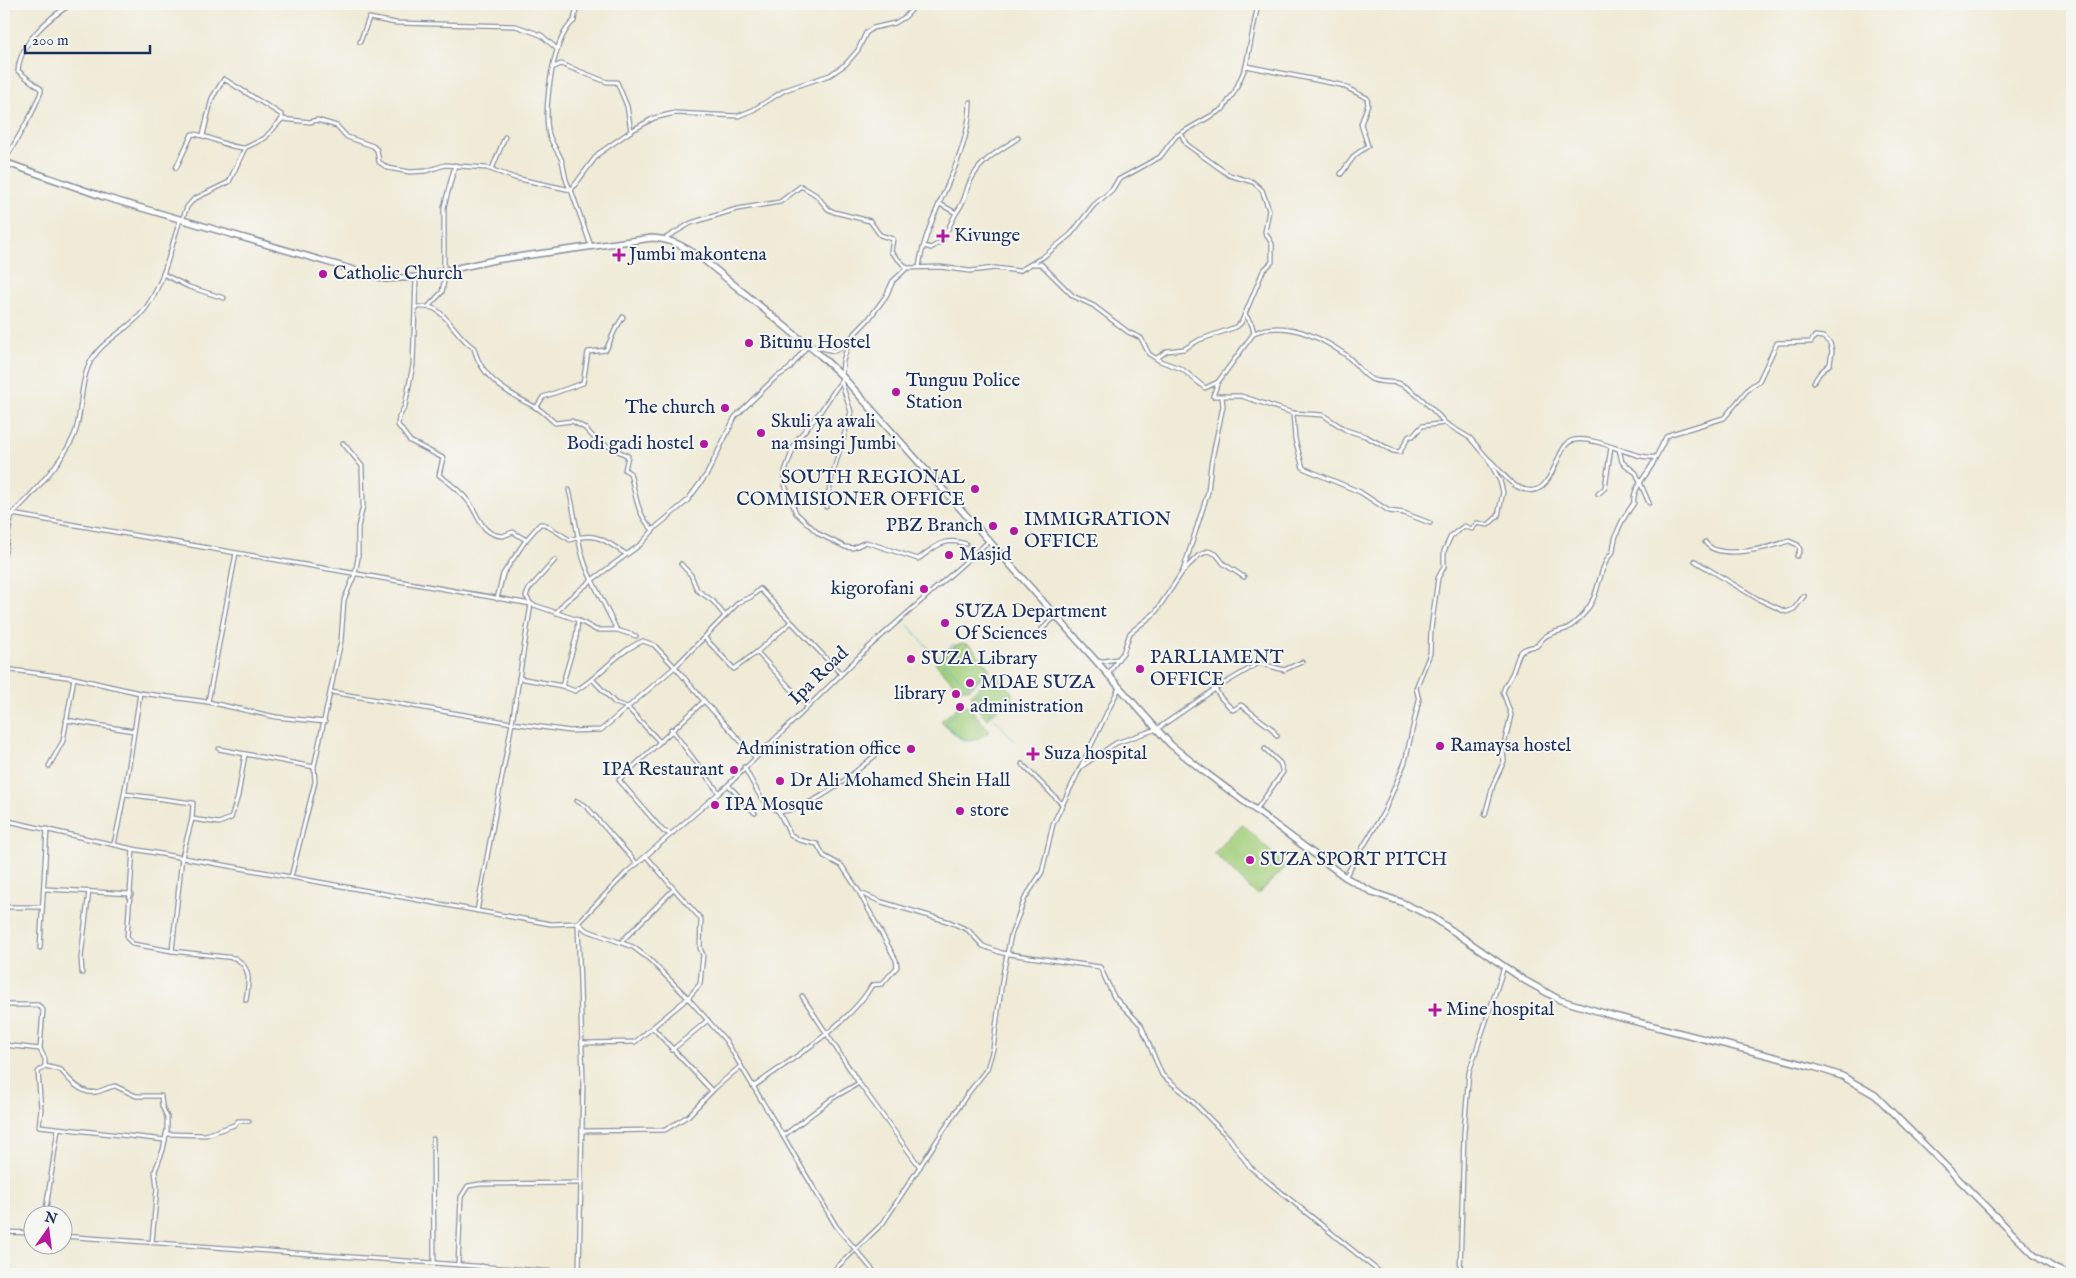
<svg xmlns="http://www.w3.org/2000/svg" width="2076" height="1278" font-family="'IM FELL English',serif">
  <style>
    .green { fill: #a3cf7c; stroke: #5f7f6d }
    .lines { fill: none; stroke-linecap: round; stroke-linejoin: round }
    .stream { stroke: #4db3cb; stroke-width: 1 }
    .street-casing { stroke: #868d9a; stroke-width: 5.5 }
    .primary-casing { stroke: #868d9a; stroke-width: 8 }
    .street { stroke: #fff; stroke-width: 3 }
    .primary { stroke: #fff; stroke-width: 5 }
    .poi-dot { fill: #b5179e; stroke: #f6f6f2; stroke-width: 2 }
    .labels { text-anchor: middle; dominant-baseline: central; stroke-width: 4; stroke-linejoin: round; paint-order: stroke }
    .poi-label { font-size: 19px; fill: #1b2f5e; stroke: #f6f6f2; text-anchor: start }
    .street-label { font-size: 19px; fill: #1b2f5e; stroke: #f6f6f2 }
  </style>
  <rect width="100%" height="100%" fill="#f6f6f2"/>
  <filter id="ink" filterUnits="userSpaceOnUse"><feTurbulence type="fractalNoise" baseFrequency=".02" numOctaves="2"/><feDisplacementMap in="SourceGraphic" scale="10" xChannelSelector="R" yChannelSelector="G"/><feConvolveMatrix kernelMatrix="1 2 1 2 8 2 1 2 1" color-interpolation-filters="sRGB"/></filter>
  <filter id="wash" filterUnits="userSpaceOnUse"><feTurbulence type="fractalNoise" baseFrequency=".0096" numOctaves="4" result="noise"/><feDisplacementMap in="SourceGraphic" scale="20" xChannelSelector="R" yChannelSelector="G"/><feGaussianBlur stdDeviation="1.12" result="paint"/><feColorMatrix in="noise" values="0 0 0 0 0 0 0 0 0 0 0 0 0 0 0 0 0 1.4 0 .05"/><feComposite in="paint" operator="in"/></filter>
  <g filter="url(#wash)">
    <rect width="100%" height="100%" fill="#f0ebd7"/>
    <g class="green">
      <polygon points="963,643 971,646 990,670 969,689 959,689 935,663 956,645"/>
      <polygon points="994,673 1014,695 987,719 972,702 972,693"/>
      <path d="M961,704L968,706L990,731C965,749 961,740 941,721Z"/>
      <polygon points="1243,824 1286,867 1257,895 1214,853"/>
    </g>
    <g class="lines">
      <g class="stream">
        <polyline points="908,625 937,658 954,644"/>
        <polyline points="944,668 942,665 945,662 965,684 970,685 986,672"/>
        <polyline points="960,709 945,722 958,736 970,741"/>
        <polyline points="991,714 987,710 990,697 975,695 986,683 991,681"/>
        <polyline points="994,718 1015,741"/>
      </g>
    </g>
  </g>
  <g filter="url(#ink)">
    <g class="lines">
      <defs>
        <g id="street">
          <polyline points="151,4 170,4"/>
          <path d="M577,4L574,21C553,37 544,104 548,130C549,141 558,150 562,161C565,171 564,181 571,190L598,154L631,131L654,118L675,113L738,116L753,110L785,90L830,75L846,64L858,50L866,33L873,28L895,23L905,17L917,4"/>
          <polyline points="360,42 369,18 396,23 516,26 541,35 557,49"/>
          <polyline points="1246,66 1341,85 1367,98 1368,104 1361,124 1368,146 1355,155 1341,174"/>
          <polyline points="554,67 561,64 607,82 617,82 627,106 631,131"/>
          <polyline points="1181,133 1186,144 1218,167 1229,175 1253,182 1262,190 1269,210 1265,232 1272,244 1272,262 1263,271 1245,314 1252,325 1254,333 1218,382 1213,396"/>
          <polyline points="203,135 212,98 224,79 282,115 282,119"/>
          <path d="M4,162L32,113L41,92V89L18,71C20,42 49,17 72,4"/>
          <path d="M176,168L192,134C211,135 225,148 245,148"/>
          <polyline points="492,169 505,137"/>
          <path d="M940,204L956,213C968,198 964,191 972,178C983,158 1001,150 1018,138"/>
          <polyline points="182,220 187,207 194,199 229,182 245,148 265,138 282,119 310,122 317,120 337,126 347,137 373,146 377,150 379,162 388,168 410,172 426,171 445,165 487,168 515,178 571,190 591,246"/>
          <polyline points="664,239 691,223 737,209 780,202 801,186 816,195 828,209 834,212 870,221 880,235 893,239 891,252 907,268"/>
          <polyline points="924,246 931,248 942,241 956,213"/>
          <polyline points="1033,264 1041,264 1073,296 1094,306 1128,332 1141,338 1149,354 1160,361 1182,369 1205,388 1218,382"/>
          <path d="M919,267C927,210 970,160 970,102"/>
          <polyline points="163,274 189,287 224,298"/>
          <path d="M416,277L413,365L405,406L399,417L398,425L410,441L443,458L439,475C450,483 464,494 471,505C480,520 483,535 503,536L513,532L526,540L540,524H544L570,540C597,531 605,541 626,554"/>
          <path d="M415,307C420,307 430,306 435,309C450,318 458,338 474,348C481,379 511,395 537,408C544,412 549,418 555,423L572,421L585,428L596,440L628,456L625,470L630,473C636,494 636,514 653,530"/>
          <polyline points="428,307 442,292 444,282 444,207 455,165"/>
          <path d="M1254,333C1285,319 1319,336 1346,355C1355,362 1361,373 1371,379C1379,383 1389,381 1398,383C1411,387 1436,412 1445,423"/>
          <polyline points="1157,358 1167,351 1184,349 1199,340 1236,327 1241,323 1245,314"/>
          <polyline points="842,374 843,361 850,339"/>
          <path d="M841,381L820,412L796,441L785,471V485L796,513L819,534L845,547L853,548L866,542L918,559C937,546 943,537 966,544"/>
          <polyline points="1213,396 1241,396 1293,413 1323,415 1346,430 1365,436 1393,451 1400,452 1409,436 1413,436 1422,426 1445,423 1470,438 1488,459 1500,481 1503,492 1498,516 1488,525 1477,523 1472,529 1464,526 1451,536 1444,551 1444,567 1438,578 1431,629 1430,654 1416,688 1419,700 1405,762 1384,812 1345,877"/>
          <polyline points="536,408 543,397 583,383 588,352 606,350 615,330 623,317"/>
          <polyline points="1293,413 1295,439 1303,468 1360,492 1389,511 1404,513 1430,523"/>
          <polyline points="1619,449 1622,462 1636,473 1649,503"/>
          <path d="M1488,459C1498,467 1506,480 1516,486C1556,508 1553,443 1574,440C1599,436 1633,460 1656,457L1666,437L1671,434L1724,418L1749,388L1759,381L1777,343L1811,342L1815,336L1823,337L1830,343L1832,351L1830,364L1820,373L1814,382"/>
          <polyline points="1598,494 1605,488 1611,447"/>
          <polyline points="826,507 832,476 851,412 841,381"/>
          <path d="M4,512L12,514C31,496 69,454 76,430C82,410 80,386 88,367C97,343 125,332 141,314C163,289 170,250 180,220"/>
          <path d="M1705,542C1718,562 1771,547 1789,541L1798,545L1800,550L1797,556"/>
          <polyline points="4,556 12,514 531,604 578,620 596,630 617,630"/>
          <polyline points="1695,561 1758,599 1786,612 1794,609 1804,596"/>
          <polyline points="681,564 691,575 697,590 713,601 725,616"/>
          <polyline points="1184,570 1198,556 1208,551 1216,554 1224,564 1244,577"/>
          <polyline points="497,599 503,574 526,540"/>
          <path d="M556,613L565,602L592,580C577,552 577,520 569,490"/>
          <path d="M578,620L576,638L562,686L575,691C600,677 616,652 643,641L654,645L675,667L739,602L751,597L760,589L841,674"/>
          <polyline points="1040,631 1056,616"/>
          <polyline points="636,636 617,630 592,580 641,544 656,527 687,501 707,474 735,417 775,378 789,369 808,345 834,351 841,348 868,320 886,296 893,281 907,268 940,267 970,271 995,268 1019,271 1043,257 1071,234 1094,205 1112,190 1118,180 1160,157 1176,136 1223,109 1235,91 1246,66 1258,4"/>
          <polyline points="705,638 734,669 757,652 807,706"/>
          <polyline points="757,652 790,623"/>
          <polyline points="1096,662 1118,659 1123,653 1130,633 1155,613 1183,571 1208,492 1211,464 1223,406 1222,397"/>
          <polyline points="4,669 74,678 140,693 208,702 276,717 325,722"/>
          <polyline points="1108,675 1118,659"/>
          <polyline points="519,678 562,686"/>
          <polyline points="593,680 615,703 627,707 659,741"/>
          <polyline points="1215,689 1221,698 1233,710 1241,705 1271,728 1277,736"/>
          <polyline points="331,692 512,723 531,604 526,596 529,589 555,560"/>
          <polyline points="704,701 755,757"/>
          <polyline points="208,702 236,553"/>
          <polyline points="66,720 134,731"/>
          <polyline points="671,729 719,793"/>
          <polyline points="219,749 314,767"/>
          <polyline points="1022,764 1063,805"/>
          <polyline points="49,766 63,741 74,678"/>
          <polyline points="1082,766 1116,743 1157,729 1215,689 1259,663 1284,670 1302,662"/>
          <polyline points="744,767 761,798 779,812 790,834 799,840 817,844 824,856 842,866 860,893 882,902 950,922 968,930 983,946 1002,953 1100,967 1114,997 1141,1025 1162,1075 1183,1092 1229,1138 1250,1167 1382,1274"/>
          <polyline points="728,785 755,813"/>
          <path d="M125,794L193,803L192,819L182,857L172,951L235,958C252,968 249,982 246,1000"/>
          <polyline points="577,801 587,807 637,864"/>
          <polyline points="1256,810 1283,772 1280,763 1265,749"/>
          <path d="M779,812C818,807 855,772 884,748"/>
          <path d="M1485,815L1493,785L1504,761L1503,749L1511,715L1503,692C1505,685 1509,680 1512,674C1520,656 1515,649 1537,646C1545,633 1553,633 1566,629C1572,626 1582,617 1586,611C1601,593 1598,566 1613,552C1614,533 1623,518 1634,503C1631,488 1650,473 1655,459"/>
          <polyline points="192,819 219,823 231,818 238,796 245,754"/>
          <polyline points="4,820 133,849 291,877 315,782 314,767 341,641 344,600 355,574 358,558 358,527 363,506 362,466 343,443"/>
          <path d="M114,844C126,794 132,744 140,693"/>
          <polyline points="133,849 127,938 133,944 172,951"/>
          <polyline points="291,877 551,924 578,923 626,873 728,785 869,647 989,541"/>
          <polyline points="4,883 7,821"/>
          <polyline points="45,889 131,894"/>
          <polyline points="4,907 41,907"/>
          <polyline points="477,911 512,723 570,731 601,730 675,667 704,701 619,780 663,831 672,834"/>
          <polyline points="578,923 586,930 633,947 649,959 688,998 726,1041 783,1136 833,1098 859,1083"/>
          <polyline points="578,923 583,1079 579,1274"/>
          <polyline points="622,941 674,889 647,857"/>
          <polyline points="40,948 47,829"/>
          <polyline points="82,973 81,957 89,891"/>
          <polyline points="802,996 859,1083 920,1167"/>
          <polyline points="4,1005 38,1005 43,1010 40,1049 45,1059 45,1066 38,1072 41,1109 39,1126 165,1140"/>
          <polyline points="653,1028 712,1091"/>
          <polyline points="582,1043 635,1042 688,998 700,984 703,955 700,948 701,919 674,889"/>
          <polyline points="4,1045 40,1049"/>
          <polyline points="672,1050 708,1020"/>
          <path d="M45,1066L61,1070C69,1080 82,1095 96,1092C102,1091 108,1087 115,1086L136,1096H161L162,1106L167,1117V1130L163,1150L155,1171L157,1188L152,1242"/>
          <path d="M753,1087C789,1061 851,1023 872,985L882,984L897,967L896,960L860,894"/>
          <polyline points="582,1131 665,1130 688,1116 715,1088 741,1066"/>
          <polyline points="166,1134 206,1135 234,1125 238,1121 249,1121"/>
          <polyline points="783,1136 836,1226 876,1274"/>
          <polyline points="433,1139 434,1263"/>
          <polyline points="45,1216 58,1129"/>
          <polyline points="4,1232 32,1233"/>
          <polyline points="62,1236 585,1274"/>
          <polyline points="458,1265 461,1197 468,1186 480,1184 582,1183"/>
          <polyline points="482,1266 483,1274"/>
          <polyline points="830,1274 883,1223 966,1096 987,1069 993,1049 1003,974 1011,935 1025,898 1042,872 1053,824 1119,688"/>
          <polyline points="1460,1274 1464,1133 1469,1072 1504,967"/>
        </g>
        <path id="primary" d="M4,162L104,197L385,279L416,277L495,260L652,238C671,239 683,246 699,256L821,356L842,376L1171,745L1202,770L1345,877L1372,892L1401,902L1434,918L1524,980L1560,1000L1614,1016L1814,1067L1842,1076L1875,1095L2034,1255L2056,1269L2069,1274"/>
      </defs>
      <use href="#street" class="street-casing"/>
      <use href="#primary" class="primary-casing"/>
      <use href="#street" class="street"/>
      <use href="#primary" class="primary"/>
    </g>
  </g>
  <g class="poi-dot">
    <path d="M940.5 228.5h5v5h5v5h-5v5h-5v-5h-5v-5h5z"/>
    <path d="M616.5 247.5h5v5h5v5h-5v5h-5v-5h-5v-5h5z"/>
    <circle cx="323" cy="274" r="5"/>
    <circle cx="749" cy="343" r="5"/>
    <circle cx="896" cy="392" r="5"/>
    <circle cx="725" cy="408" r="5"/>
    <circle cx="761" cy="433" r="5"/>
    <circle cx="704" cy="444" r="5"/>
    <circle cx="975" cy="489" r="5"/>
    <circle cx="993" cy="526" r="5"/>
    <circle cx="1014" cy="531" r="5"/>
    <circle cx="949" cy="555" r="5"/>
    <circle cx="924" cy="589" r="5"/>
    <circle cx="945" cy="623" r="5"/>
    <circle cx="911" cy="659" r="5"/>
    <circle cx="1140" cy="669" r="5"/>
    <circle cx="970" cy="683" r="5"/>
    <circle cx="956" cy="694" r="5"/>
    <circle cx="960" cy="707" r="5"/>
    <circle cx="1440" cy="746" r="5"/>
    <circle cx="911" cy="749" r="5"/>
    <path d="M1030.5 746.5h5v5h5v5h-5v5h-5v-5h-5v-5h5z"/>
    <circle cx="734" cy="770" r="5"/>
    <circle cx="780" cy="781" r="5"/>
    <circle cx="715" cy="805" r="5"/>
    <circle cx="960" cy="811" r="5"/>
    <circle cx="1250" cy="860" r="5"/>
    <path d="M1432.5 1002.5h5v5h5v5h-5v5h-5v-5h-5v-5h5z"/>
  </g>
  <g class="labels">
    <g class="poi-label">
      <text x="954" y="236">Kivunge</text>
      <text x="629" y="255">Jumbi makontena</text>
      <text x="333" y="274">Catholic Church</text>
      <text x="759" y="343">Bitunu Hostel</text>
      <text x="906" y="381">Tunguu Police<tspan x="906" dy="22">Station</tspan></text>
      <text x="715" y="408" text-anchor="end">The church</text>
      <text x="771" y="422">Skuli ya awali<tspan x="771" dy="22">na msingi Jumbi</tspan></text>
      <text x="694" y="444" text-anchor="end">Bodi gadi hostel</text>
      <text x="965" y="478" text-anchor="end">SOUTH REGIONAL<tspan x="965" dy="22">COMMISIONER OFFICE</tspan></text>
      <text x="1024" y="520">IMMIGRATION<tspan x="1024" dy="22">OFFICE</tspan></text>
      <text x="983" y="526" text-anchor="end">PBZ Branch</text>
      <text x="959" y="555">Masjid</text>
      <text x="914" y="589" text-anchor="end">kigorofani</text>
      <text x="955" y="612">SUZA Department<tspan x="955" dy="22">Of Sciences</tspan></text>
      <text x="1150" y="658">PARLIAMENT<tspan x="1150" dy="22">OFFICE</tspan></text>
      <text x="921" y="659">SUZA Library</text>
      <text x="980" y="683">MDAE SUZA</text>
      <text x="946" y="694" text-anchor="end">library</text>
      <text x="970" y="707">administration</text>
      <text x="1450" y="746">Ramaysa hostel</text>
      <text x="901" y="749" text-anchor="end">Administration office</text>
      <text x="1044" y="754">Suza hospital</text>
      <text x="724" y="770" text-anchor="end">IPA Restaurant</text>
      <text x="790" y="781">Dr Ali Mohamed Shein Hall</text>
      <text x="725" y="805">IPA Mosque</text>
      <text x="970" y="811">store</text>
      <text x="1260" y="860">SUZA SPORT PITCH</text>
      <text x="1446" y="1010">Mine hospital</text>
    </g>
    <g class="street-label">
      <text transform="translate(819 676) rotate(-44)">Ipa Road</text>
    </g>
  </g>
  <rect width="2076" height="1278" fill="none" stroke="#f6f6f2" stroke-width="20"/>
  <g transform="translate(48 1230) rotate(14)"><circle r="24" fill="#f6f6f2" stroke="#9ea6b7"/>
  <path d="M0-4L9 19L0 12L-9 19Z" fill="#b5179e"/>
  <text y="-8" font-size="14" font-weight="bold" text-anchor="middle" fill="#1b2f5e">N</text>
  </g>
  <path d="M25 45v8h125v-8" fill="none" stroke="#1b2f5e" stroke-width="2.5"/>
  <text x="32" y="45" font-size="15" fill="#1b2f5e" stroke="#f6f6f2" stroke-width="4" paint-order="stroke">200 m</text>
</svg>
